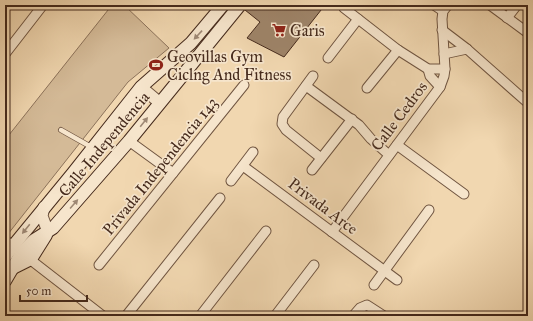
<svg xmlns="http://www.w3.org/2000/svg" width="533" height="321" font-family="'IM FELL Great Primer',serif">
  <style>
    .green { fill: #d4ba97; stroke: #8c725a }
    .building { fill: #9e8469; stroke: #452a1c }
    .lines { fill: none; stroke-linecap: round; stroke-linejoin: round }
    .service-casing { stroke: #705541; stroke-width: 6 }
    .minor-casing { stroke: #705541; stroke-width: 11 }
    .tertiary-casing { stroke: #705541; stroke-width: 13 }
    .secondary-casing { stroke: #452a1c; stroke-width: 14 }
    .service { stroke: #f6e5cc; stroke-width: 4.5 }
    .minor { stroke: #f6e5cc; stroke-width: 9 }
    .tertiary { stroke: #f6e5cc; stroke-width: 11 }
    .secondary { stroke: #f6e5cc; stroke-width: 12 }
    .oneway { fill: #9e8874 }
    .labels { text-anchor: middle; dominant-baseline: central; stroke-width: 3.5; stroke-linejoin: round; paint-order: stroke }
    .poi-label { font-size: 16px; fill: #452a1c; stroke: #f6e5cc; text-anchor: start }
    .street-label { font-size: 16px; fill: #452a1c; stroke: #f6e5cc }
  </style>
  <rect width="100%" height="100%" fill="#f1d7b0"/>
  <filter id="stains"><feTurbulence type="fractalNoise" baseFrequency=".005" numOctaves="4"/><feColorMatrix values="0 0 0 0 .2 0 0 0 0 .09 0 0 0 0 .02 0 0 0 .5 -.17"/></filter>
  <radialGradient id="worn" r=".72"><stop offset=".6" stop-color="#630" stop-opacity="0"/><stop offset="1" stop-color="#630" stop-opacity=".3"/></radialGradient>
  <polygon class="green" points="112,5 124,5 169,48 128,82 8,234 5,232 5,140"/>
  <polygon class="building" points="247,5 325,5 284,57 247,38 260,22 245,10"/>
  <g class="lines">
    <defs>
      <polyline id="service" points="61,130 93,148"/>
      <g id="minor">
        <polyline points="434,5 443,11"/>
        <polyline points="490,5 528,33"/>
        <polyline points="344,8 398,50 428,69 445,69"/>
        <polyline points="507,18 517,5"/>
        <polyline points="442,30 467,49 528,103"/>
        <polyline points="5,54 43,5"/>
        <polyline points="444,54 467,49"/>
        <polyline points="328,58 358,19"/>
        <polyline points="428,69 430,76 440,87"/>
        <polyline points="313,76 283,117 282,124 286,130 321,158"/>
        <polyline points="306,86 359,125 371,139 389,155"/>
        <polyline points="367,88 398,50"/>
        <polyline points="129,141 173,173"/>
        <polyline points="397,145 464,194"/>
        <polyline points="243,166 397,280"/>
        <polyline points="312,170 352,119"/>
        <polyline points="231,181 253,152"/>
        <polyline points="332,232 440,87 444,76 445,69 442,19 443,11 448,5"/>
        <polyline points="5,240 103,316"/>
        <polyline points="99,265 244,85"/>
        <polyline points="374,285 429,210"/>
        <polyline points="126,316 220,198"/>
        <polyline points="200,316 266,231"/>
        <polyline points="275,316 314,265"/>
        <polyline points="353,316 360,308 367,305 384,316"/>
      </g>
      <g id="tertiary">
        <polyline points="141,87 160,103"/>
        <polyline points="44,207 42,216 48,232"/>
      </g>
      <g id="secondary">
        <polyline points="5,257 13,246 73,173 141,87 191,43 223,5"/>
        <polyline points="13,268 31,259 46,235"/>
        <polyline points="5,281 22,252 34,240 53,228 129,141 240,5"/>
      </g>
    </defs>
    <use href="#service" class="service-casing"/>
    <use href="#minor" class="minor-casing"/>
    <use href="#tertiary" class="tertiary-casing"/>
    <use href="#secondary" class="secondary-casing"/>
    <use href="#service" class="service"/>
    <use href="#minor" class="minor"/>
    <use href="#tertiary" class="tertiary"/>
    <use href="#secondary" class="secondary"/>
  </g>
  <defs><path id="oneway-solid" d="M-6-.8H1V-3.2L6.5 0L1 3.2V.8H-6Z"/></defs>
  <g class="oneway">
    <use href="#oneway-solid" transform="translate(198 35) rotate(133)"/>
    <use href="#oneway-solid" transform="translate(144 122) rotate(-51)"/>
    <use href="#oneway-solid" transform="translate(74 204) rotate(-49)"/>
    <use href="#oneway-solid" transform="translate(26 229) rotate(129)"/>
  </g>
  <defs>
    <symbol id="supermarket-bare" viewBox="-9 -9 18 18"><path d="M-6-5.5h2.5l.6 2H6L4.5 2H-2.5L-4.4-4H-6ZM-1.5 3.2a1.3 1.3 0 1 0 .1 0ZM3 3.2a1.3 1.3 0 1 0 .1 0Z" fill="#8f2418" stroke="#f6e5cc" stroke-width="2.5" paint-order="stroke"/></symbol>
    <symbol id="stadium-bare" viewBox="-9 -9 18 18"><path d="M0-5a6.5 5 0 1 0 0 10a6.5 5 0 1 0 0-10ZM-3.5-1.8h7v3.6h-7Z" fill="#8f2418" stroke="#f6e5cc" stroke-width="2.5" paint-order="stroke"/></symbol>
  </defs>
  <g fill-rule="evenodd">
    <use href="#supermarket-bare" x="269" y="20" width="20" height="20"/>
    <use href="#stadium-bare" x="146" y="55" width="20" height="20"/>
  </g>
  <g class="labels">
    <g class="poi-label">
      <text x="290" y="30">Garis</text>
      <text x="167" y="56">Geovillas Gym<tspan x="167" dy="18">Ciclng And Fitness</tspan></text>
    </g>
    <g class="street-label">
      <text transform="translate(399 116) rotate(-53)">Calle Cedros</text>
      <text transform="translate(104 144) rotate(-50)">Calle Independencia</text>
      <text transform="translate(160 166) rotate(-51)">Privada Independencia 143</text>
      <text transform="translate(323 206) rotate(37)">Privada Arce</text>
    </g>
  </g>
  <rect width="533" height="321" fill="none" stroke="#f1d7b0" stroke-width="20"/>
  <rect x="6" y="6" width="521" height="309" fill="none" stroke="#452a1c" stroke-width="2"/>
  <rect x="10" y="10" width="513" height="301" fill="none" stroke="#452a1c"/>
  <path d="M20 295v6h67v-6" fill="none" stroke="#452a1c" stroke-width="2"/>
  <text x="26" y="295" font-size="12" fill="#452a1c" stroke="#f6e5cc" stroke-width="3" paint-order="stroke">50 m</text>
  <rect width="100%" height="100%" filter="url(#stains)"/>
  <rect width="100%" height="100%" fill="url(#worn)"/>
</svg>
